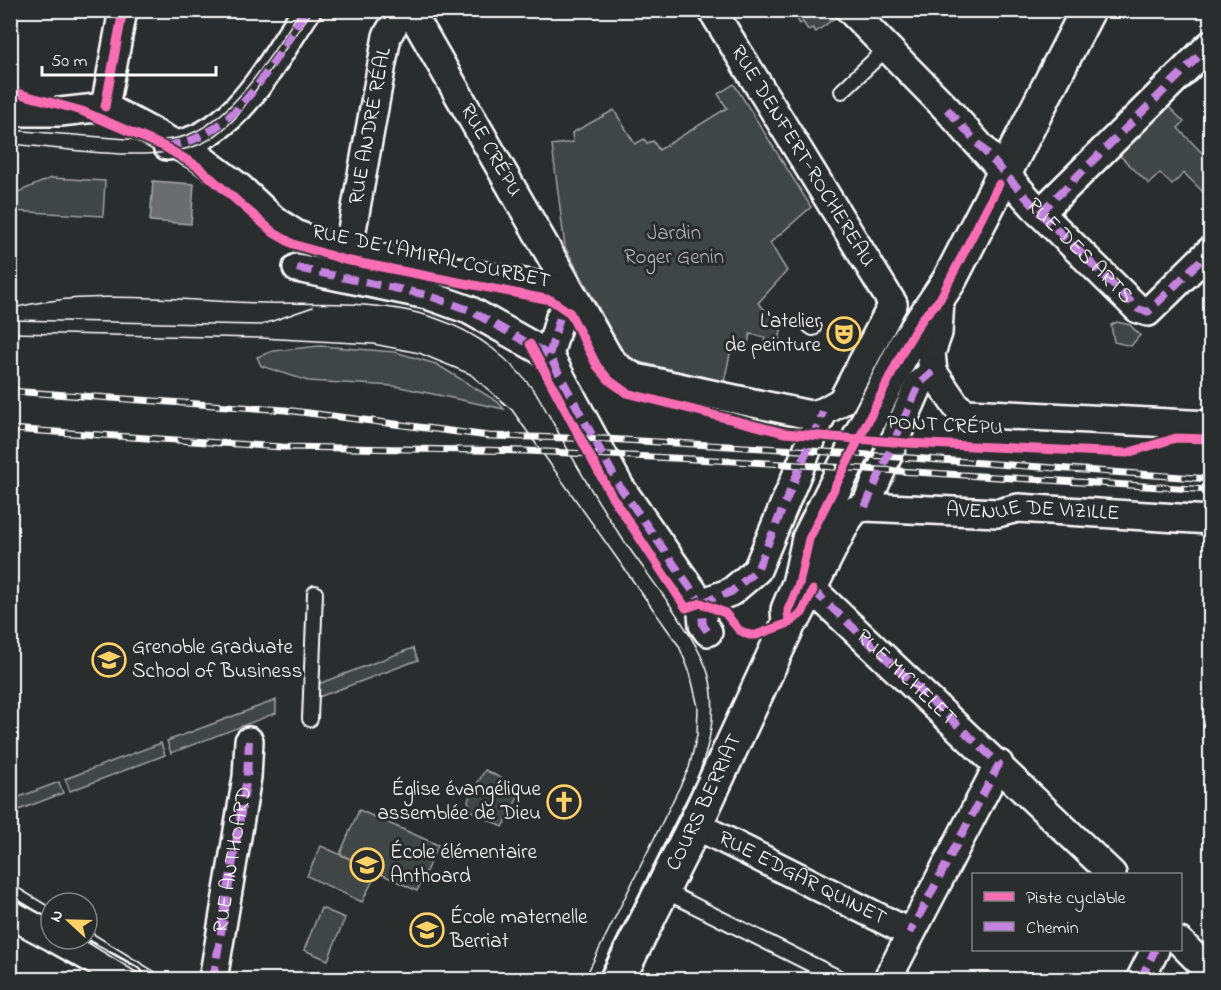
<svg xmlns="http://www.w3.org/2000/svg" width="1221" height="990" font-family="'Indie Flower',sans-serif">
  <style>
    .green { fill: #414445; stroke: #a0a2a2; stroke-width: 1.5 }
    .water { fill: #6a6c6d; stroke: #a6a7a7; stroke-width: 1.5 }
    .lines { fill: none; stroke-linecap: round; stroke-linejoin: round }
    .lane-casing { stroke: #fff; stroke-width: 18 }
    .street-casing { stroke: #fff; stroke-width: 32 }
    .secondary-casing { stroke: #fff; stroke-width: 38 }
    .lane { stroke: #2a2d2e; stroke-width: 14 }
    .street { stroke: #2a2d2e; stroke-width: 27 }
    .secondary { stroke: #2a2d2e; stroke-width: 33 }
    .tram { stroke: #fff; stroke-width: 1.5 }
    .rail-casing { stroke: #fff; stroke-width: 7 }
    .rail { stroke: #2a2d2e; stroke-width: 4.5; stroke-dasharray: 14; stroke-linecap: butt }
    .quiet { stroke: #c483df; stroke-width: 8; stroke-dasharray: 15 8; stroke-linecap: butt }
    .cycleway-casing { stroke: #2a2d2e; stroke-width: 13 }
    .cycleway { stroke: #f96db3; stroke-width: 9 }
    .labels { text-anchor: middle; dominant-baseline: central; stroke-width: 6; stroke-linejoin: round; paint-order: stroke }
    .street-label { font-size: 21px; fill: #fff; stroke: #2a2d2e }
    .park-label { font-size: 21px; fill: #b3b4b5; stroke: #2a2d2e }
    .poi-label { font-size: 21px; fill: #fff; stroke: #2a2d2e; text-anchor: start }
  </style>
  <rect width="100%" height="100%" fill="#2a2d2e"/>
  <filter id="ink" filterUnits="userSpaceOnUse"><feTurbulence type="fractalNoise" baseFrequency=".0167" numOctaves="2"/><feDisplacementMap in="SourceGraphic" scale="12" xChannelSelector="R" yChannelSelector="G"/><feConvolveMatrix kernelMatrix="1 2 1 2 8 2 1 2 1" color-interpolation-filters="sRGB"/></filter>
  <g filter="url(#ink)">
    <g class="green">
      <polygon points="792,11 831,11 836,17 816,32 813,28 808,30 803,22 800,24"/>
      <polygon points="734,84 811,207 770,243 787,271 758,303 782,327 777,350 763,347 765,337 750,334 748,343 733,340 724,382 627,359 565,247 552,145 573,142 572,133 614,110 635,144 644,139 647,143 653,141 659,150 727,108 718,94"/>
      <polygon points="1160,98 1184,122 1178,128 1202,153 1210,145 1210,199 1184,173 1172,185 1160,173 1149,184 1110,146"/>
      <polygon points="51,178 105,181 103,216 11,211 11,195"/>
      <polygon points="1117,322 1130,325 1140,335 1131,346 1114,342 1111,325"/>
      <polygon points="320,346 395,352 436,364 498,402 504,409 395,386 308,381 261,366 257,357 273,351"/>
      <polygon points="413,648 418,660 316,698 318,684"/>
      <polygon points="276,700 276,713 171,753 167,741"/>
      <polygon points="161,743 165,755 70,791 65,779"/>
      <polygon points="485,770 522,789 503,827 471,811 468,800"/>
      <polygon points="59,782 63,793 11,813 11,800"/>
      <polygon points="359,810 438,845 417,891 377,872 362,902 307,876 321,846 361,864 340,854"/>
      <polygon points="321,908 345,918 328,960 304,950"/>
    </g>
    <polygon class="water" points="153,181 194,184 191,224 150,221"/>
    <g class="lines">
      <defs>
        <g id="lane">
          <polyline points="842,91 887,48"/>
          <polyline points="810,326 813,328"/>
          <polyline points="310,719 315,593"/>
          <polyline points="663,890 843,980"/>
        </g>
        <g id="street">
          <path id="s1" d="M410,10L609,358L620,369L636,378L810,415L823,412L842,401L893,304"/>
          <path id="s2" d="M712,10L893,304"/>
          <path id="s3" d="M850,10L947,109L1040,213L1138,309L1148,312L1210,251"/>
          <polyline points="105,107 123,10"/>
          <polyline points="10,112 60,112 105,107 199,157 239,187 273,219 297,235 348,252 570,291"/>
          <path d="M167,146C235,141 272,61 307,10"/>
          <polyline points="1040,213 1210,45"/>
          <path id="s4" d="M348,252L387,36L396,21L412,13"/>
          <polyline points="297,268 427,295 469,310 549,355 620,487 701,603 703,625 708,632"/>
          <polyline points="940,299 938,333 931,353 933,372 957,407 967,413 1210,425"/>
          <polyline points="549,355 560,317"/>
          <polyline points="865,507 920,383 933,372"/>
          <path id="s5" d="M813,590L1112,874"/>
          <polyline points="701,603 731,592 757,570 823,412"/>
          <path id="s6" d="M798,617L847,521L855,510L865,507L998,513L1018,508L1210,520"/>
          <path id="s7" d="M695,825L910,933"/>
          <polyline points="10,914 51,936"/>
          <polyline points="56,939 130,980"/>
          <polyline points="1180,942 1210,972"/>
          <polyline points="213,980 247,777 249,741"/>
          <polyline points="887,980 999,764"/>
          <polyline points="1140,980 1155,950"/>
        </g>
        <g id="secondary">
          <path id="s8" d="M617,980L695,825L789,623L788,610L799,584L809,539L906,345L949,281L1088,10"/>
        </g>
      </defs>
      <use href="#lane" class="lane-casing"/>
      <use href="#street" class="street-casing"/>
      <use href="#secondary" class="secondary-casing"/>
      <use href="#lane" class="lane"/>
      <use href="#street" class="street"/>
      <use href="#secondary" class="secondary"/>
      <g class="tram">
        <path d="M10,130L140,140C156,140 175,141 190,134C236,116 274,50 301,10"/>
        <path d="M10,144C65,148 148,164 198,145C214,139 227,127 238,115L313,10"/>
        <path d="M10,309C85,288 185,301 264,303C316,304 385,300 435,318C479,333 511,359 538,396C565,444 591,493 622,538C647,575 695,633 708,673C718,707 710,745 698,776L596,980"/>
        <polyline points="10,320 261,325 313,307"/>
        <polyline points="10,333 261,338 373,344 419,353 470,374 512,410 679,646 690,673 698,707 697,735 689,768 584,980"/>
        <polyline points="10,883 51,908"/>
        <polyline points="10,895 51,920"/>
        <polyline points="87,930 168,980"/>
        <polyline points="82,939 149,980"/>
      </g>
      <defs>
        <g id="rail">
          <polyline points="10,391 285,410 489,436 606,439 798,450 1210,479"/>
          <polyline points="10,429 282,447 527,451 734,461 1210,490"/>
        </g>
      </defs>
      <use href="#rail" class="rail-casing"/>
      <use href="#rail" class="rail"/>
      <g class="quiet">
        <polyline points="947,109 1040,213 1138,309 1148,312 1210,251"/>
        <path d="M165,146C235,141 272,62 307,10"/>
        <polyline points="1040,213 1210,45"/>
        <polyline points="297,268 427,295 469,310 549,355 620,487 701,603 703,625 708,632"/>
        <polyline points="549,355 560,317"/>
        <polyline points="865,507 920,383 933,372"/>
        <polyline points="813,590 999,764 910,933"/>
        <polyline points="701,603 731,592 757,570 823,412"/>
        <path id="s9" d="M213,980L247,777L249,741"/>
        <polyline points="1140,980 1155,950"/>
      </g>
      <defs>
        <g id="cycleway">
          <polyline points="10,91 82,111 163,146 197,166 274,233 293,244 345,260 551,300 570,313 597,366 610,381 627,393 784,433 906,443 1127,453 1176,438 1210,439"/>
          <polyline points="105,107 123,10"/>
          <polyline points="530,344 611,495 686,608 701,603 725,613 739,630 749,635 756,635 789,623 802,613 813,590"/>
          <polyline points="789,623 788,610 799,584 809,539 906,345 923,318 940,299 999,184"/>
        </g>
      </defs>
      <use href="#cycleway" class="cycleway-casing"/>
      <use href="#cycleway" class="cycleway"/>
    </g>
  </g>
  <defs>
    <symbol id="theatre-ring" viewBox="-11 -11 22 22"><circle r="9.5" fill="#2a2d2e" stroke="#ffd166" stroke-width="1.5"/><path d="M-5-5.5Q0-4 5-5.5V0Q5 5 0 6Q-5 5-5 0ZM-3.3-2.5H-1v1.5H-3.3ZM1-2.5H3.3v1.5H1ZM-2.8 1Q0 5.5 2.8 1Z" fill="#ffd166"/></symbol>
    <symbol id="university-ring" viewBox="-11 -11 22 22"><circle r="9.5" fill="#2a2d2e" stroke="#ffd166" stroke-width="1.5"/><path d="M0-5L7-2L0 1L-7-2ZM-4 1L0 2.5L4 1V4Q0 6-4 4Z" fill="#ffd166"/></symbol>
    <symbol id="church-ring" viewBox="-11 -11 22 22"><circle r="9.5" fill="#2a2d2e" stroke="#ffd166" stroke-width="1.5"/><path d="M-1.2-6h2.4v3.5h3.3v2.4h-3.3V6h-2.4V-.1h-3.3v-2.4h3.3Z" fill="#ffd166"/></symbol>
    <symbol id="school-ring" viewBox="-11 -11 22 22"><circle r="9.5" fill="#2a2d2e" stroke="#ffd166" stroke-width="1.5"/><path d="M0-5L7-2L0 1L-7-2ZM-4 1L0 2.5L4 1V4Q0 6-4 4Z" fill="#ffd166"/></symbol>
  </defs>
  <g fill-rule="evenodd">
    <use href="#theatre-ring" x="825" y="315" width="38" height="38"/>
    <use href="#university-ring" x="90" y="641" width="38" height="38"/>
    <use href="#church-ring" x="545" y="783" width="38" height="38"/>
    <use href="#school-ring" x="348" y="846" width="38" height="38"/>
    <use href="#school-ring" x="408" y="911" width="38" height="38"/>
  </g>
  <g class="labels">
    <g class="street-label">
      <text stroke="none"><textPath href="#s4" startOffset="128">RUE ANDRÉ RÉAL</textPath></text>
      <text stroke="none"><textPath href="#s1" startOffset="162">RUE CRÉPU</textPath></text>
      <text stroke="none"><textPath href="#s2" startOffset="172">RUE DENFERT-ROCHEREAU</textPath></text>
      <text stroke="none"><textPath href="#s3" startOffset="333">RUE DES ARTS</textPath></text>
      <text transform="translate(431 257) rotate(12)">RUE DE L'AMIRAL COURBET</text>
      <text transform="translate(945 426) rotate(3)">PONT CRÉPU</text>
      <text stroke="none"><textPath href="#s6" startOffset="300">AVENUE DE VIZILLE</textPath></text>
      <text stroke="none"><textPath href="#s5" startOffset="128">RUE MICHELET</textPath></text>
      <text stroke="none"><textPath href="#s8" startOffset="198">COURS BERRIAT</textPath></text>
      <text stroke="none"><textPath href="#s9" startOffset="122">RUE ANTHOARD</textPath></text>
      <text stroke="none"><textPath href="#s7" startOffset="120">RUE EDGAR QUINET</textPath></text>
    </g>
    <g class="park-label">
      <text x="674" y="234">Jardin<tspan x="674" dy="24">Roger Genin</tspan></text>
    </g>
    <g class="poi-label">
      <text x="821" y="322" text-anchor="end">L'atelier<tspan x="821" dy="24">de peinture</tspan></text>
      <text x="132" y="648">Grenoble Graduate<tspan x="132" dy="24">School of Business</tspan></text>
      <text x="541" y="790" text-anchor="end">Église évangélique<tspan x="541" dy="24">assemblée de Dieu</tspan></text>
      <text x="390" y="853">École élémentaire<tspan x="390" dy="24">Anthoard</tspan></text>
      <text x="450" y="918">École maternelle<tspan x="450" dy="24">Berriat</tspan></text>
    </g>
  </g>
  <rect width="1221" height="990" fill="none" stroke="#2a2d2e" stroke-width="36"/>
  <rect x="18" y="18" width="1185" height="954" fill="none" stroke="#fff" stroke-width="2" filter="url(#ink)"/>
  <rect x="972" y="873" width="210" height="78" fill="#2a2d2e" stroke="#7f8182" stroke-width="1.5"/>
  <rect x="984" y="892" width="30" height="9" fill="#f96db3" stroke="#7f8182" stroke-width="1.5"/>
  <text x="1026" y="903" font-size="18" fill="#ffffff">Piste cyclable</text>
  <rect x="984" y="922" width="30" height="9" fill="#c483df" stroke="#7f8182" stroke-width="1.5"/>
  <text x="1026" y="933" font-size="18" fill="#ffffff">Chemin</text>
  <g transform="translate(69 921) rotate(292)"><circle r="28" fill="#2a2d2e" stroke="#7f8182" stroke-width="1.5"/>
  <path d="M0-4.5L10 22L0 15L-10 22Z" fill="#ffd166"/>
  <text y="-9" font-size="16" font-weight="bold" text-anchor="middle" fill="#ffffff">N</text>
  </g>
  <path d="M42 66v9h174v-9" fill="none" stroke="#ffffff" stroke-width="3"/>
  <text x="51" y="66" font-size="18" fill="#ffffff" stroke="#2a2d2e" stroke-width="4.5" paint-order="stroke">50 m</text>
</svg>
